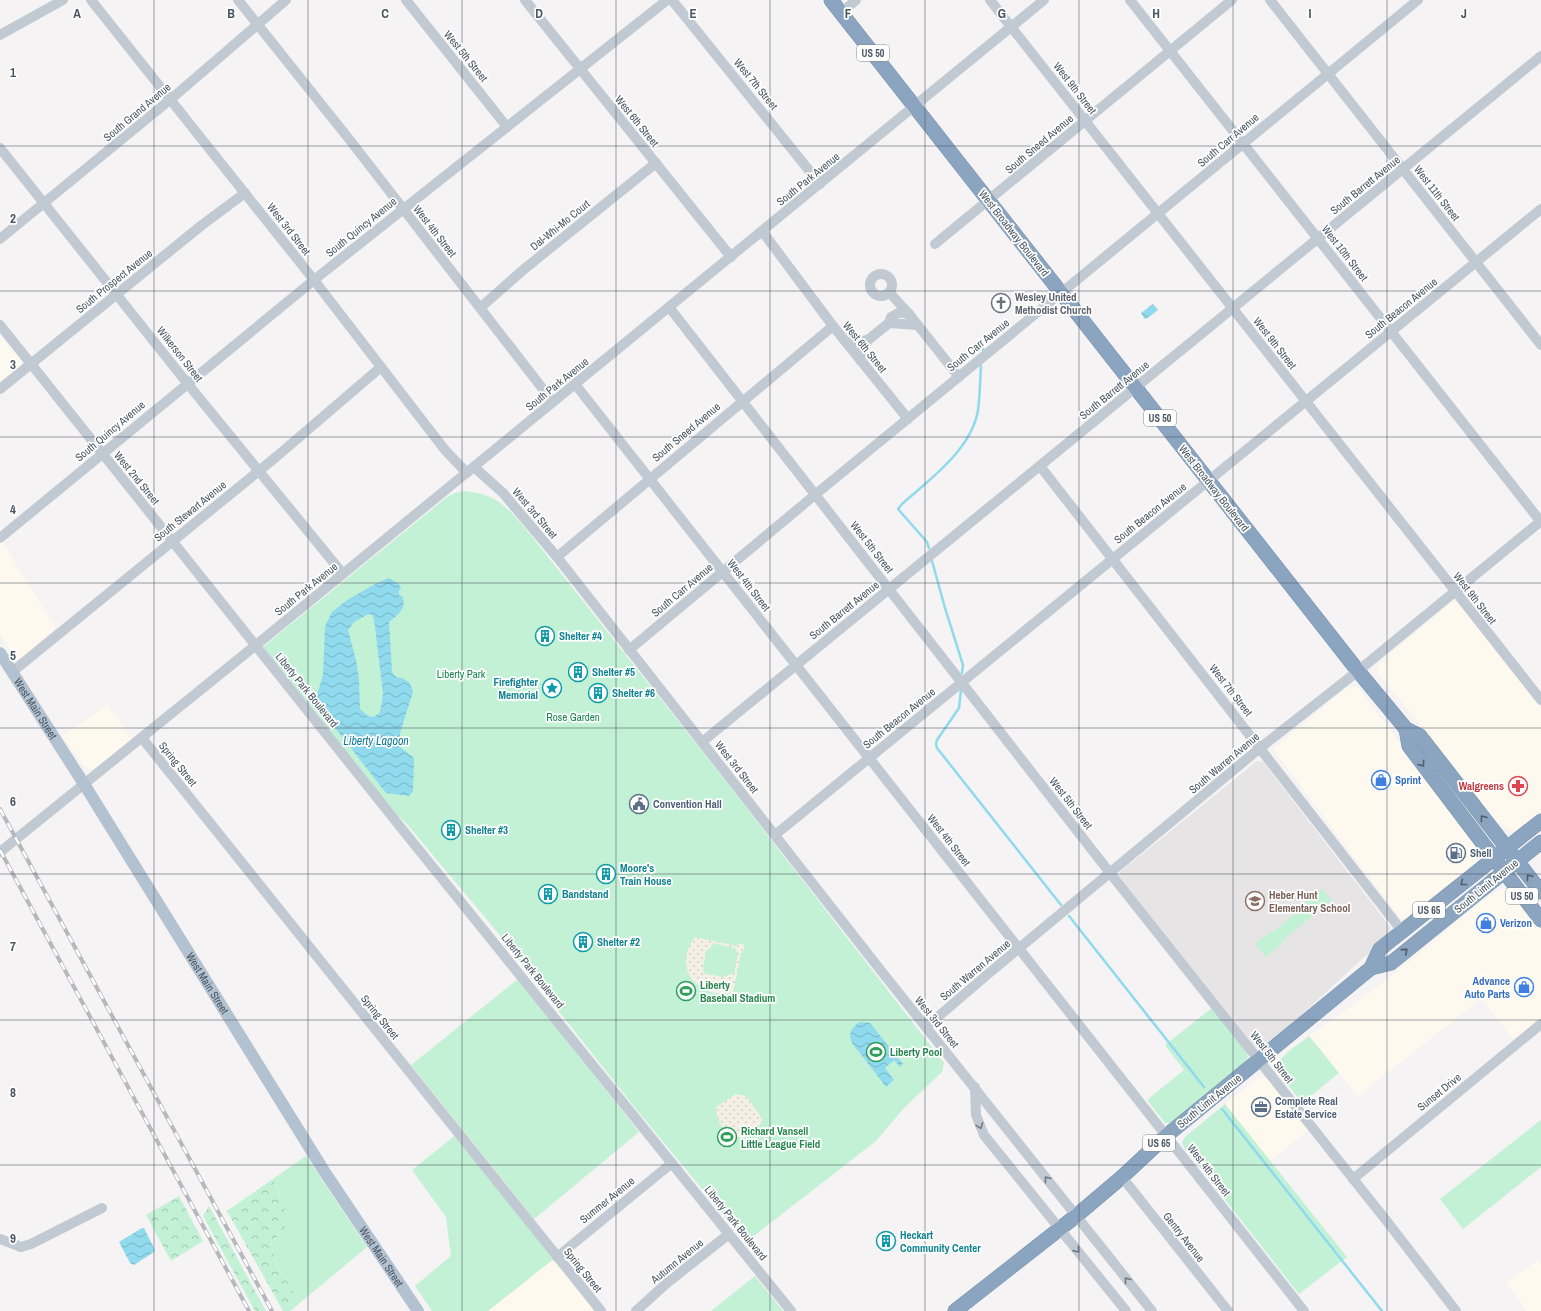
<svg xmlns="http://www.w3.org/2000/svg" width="1541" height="1311" font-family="'Archivo Narrow',sans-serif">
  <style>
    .commercial { fill: #fdf9ef }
    .education { fill: #e6e4e5 }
    .green { fill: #c3f1d5 }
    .forest { fill: url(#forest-crowns) }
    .sand { fill: url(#sand-dots); fill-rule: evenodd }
    .water { fill: url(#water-waves); fill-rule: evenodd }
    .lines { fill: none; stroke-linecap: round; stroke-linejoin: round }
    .stream { stroke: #90daee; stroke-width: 2.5 }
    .highway-casing { stroke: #7690ad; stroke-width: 15 }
    .minor { stroke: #c1cad2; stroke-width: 10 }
    .major { stroke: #b3c2d1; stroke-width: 12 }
    .highway { stroke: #8ba5c1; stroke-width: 14 }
    .rail-casing { stroke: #b5b8bd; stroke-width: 4 }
    .rail { stroke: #fff; stroke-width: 2.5; stroke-dasharray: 8; stroke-linecap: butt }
    .oneway { stroke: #505e6b }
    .oneway2 { stroke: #6e7983 }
    .grid { fill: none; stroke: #4a5661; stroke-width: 1; stroke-opacity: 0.55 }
    .labels { text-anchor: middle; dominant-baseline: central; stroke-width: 3.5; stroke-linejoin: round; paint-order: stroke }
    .shield { fill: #fff; stroke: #808990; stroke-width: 1 }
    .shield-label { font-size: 10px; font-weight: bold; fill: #4a5661 }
    .street-label { font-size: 11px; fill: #4a5661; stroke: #fff }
    .worship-label { font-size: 11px; font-weight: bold; fill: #5b616d; stroke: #fff; text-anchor: start }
    .culture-label { font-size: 11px; font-weight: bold; fill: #0d838f; stroke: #fff; text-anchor: start }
    .park-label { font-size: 11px; fill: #17864f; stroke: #fff }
    .shop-label { font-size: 11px; font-weight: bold; fill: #366cbe; stroke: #fff; text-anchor: start }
    .health-label { font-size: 11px; font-weight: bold; fill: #be3a42; stroke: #fff; text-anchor: end }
    .service-label { font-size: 11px; font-weight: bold; fill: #4e5e75; stroke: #fff; text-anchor: start }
    .education-label { font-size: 11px; font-weight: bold; fill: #785e54; stroke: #fff; text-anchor: start }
    .leisure-label { font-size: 11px; font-weight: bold; fill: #27864d; stroke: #fff; text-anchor: start }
    .water-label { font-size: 12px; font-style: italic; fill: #0c7c9b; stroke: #fff }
    .grid-label { font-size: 13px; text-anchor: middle; font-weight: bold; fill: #4a5661; stroke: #fff; stroke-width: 3.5; stroke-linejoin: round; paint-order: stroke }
  </style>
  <defs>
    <pattern id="forest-crowns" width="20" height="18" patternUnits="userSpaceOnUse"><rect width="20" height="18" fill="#c3f1d5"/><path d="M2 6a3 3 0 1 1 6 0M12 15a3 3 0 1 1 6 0" fill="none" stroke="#a0c6b0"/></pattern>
    <pattern id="sand-dots" width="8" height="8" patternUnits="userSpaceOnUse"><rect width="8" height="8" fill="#f5f0e5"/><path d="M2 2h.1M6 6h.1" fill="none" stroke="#d4d0c7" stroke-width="1.8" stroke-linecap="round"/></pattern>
    <pattern id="water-waves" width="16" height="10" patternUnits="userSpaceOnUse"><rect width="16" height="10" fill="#90daee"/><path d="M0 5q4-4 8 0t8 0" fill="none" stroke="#78b4c4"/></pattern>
  </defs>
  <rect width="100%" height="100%" fill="#f5f3f3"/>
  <g class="commercial">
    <polygon points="0,335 21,361 22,366 0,385"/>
    <polygon points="0,526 9,537 3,543 56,628 25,656 18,659 11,652 0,633"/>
    <polygon points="1453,601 1457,601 1461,604 1541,708 1541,815 1524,829 1516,831 1508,830 1501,825 1491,815 1458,771 1378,673 1378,667 1382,661"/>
    <polygon points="1353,686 1359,688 1405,750 1477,843 1479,854 1478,862 1407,921 1400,918 1274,751 1275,747 1347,688"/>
    <polygon points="107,705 133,739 96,770 89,769 83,765 62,736"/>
    <polygon points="1501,889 1508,889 1516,895 1541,926 1541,1020 1515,1041 1481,999 1358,1096 1309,1036 1372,991 1485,899"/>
    <polygon points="1259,1077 1264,1077 1270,1079 1309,1130 1270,1161 1225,1104"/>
    <polygon points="555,1258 595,1311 488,1311"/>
    <polygon points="1537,1260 1541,1265 1541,1311 1527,1311 1507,1284"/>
  </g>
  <polygon class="education" points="1257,761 1263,762 1390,927 1390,936 1362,959 1296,1020 1262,1048 1255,1047 1119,876 1120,872"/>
  <g class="green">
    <path d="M463,491C495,494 504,504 525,528L728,784L944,1063L942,1072L903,1109L876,1141L746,1242L636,1109L539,986L504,940L406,823L389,808L263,647L447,497L455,493Z"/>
    <polygon points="1322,889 1332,900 1282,941 1282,944 1266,957 1255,944 1270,932 1271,933 1301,909 1300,907"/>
    <polygon points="518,979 639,1132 534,1219 411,1065"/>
    <polygon points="1212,1008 1247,1052 1248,1057 1244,1064 1171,1123 1165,1123 1147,1100 1184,1070 1165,1045"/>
    <path d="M1309,1036L1339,1073L1302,1103L1276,1069C1277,1057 1300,1044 1309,1036Z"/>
    <polygon points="1225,1104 1347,1257 1299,1294 1183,1146 1182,1142 1185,1137"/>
    <polygon points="1541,1120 1541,1167 1463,1229 1440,1199"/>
    <polygon points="457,1134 555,1258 488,1311 432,1311 415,1286 451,1256 446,1217 412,1170"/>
    <polygon points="306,1156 367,1247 301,1302 278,1268 271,1243 290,1222 273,1179"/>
    <polygon points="755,1276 783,1311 711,1311"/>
  </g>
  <g class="forest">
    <polygon points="273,1179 290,1222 271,1243 278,1268 301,1302 290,1311 283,1311 227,1211"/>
    <polygon points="179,1196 203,1241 171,1261 146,1215"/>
    <polygon points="209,1206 266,1311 255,1311 203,1216"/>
  </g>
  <g class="sand">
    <path d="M695,937L736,946L740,943L744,945V950L741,953L733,993C697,999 672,968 695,937ZM712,943L735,948L738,953L734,975L730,974L724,977L705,974L703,969L706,951L711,947Z"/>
    <path d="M736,1094L746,1096L757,1111L763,1121C752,1137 732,1149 721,1125C718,1119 716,1114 716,1107Z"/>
  </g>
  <g class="water">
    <polygon points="1153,304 1158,310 1146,319 1144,318 1141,313"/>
    <path d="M389,578L399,584L401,589L399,591V595L402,596C408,608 397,615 389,622L392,672L396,677L402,678L410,683L413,692L400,733V747L414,758L413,791L409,796L386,793L315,702L323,675L325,626L332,612L347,600L377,583ZM368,614L372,615L374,619L383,694L380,712L374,717L368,716L360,709L359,679L356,660L348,630L354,622Z"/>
    <path d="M860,1022L870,1023L903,1064L900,1067L894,1060L885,1068L894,1080L886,1087L852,1043C848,1034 851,1027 860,1022Z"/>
    <polygon points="142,1228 144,1228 155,1250 154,1252 134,1265 130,1263 119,1242"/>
  </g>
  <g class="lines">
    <g class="stream">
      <polyline points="983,350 983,348"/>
      <path d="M929,548L927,542L898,509L902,504C930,479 972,449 978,410C980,396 980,381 981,366"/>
      <polyline points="932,561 945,608 963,665 962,673"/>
      <polyline points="961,690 959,708 937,740 936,744 937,748 1061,905"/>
      <polyline points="1069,916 1204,1087"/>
      <polyline points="1222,1109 1382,1311"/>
    </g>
    <defs>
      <g id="highway">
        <polyline points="831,0 1358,671 1406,729 1420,736 1541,892"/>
        <polyline points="1406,729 1409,746 1541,920"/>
        <polyline points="1371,968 1391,963 1541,842"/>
        <polyline points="955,1311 1076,1216 1122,1177 1166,1136 1371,968 1380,949 1541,821"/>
      </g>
    </defs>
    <use href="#highway" class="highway-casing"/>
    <g class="minor">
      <polyline points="91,0 314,280 445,450 467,473"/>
      <polyline points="238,0 349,139 553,402"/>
      <polyline points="406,0 507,127"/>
      <polyline points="525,0 731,257"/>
      <polyline points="672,0 820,184"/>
      <polyline points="990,0 1541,700"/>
      <polyline points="1130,0 1541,522"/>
      <polyline points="1270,0 1541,345"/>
      <polyline points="841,13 856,0"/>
      <polyline points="0,35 63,0"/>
      <polyline points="0,148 187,383 343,574"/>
      <polyline points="762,231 833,326 908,419"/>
      <polyline points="0,239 171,99 286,0"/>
      <polyline points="935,244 1232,0"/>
      <circle cx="881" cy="285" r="11"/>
      <polyline points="889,292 909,314 959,377"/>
      <polyline points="669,307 1110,873 1389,1224 1456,1311"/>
      <polyline points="480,308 523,270 656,163"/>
      <polyline points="889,323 918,325"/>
      <polyline points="0,325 402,829 791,1311"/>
      <polyline points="847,343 868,340"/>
      <polyline points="860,360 861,352 868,340 889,323 891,317 900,312 909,314"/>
      <polyline points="575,384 1304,1311"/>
      <polyline points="0,389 202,225 245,193"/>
      <polyline points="1040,466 1402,931"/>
      <polyline points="474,467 503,493 557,557 882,972 1152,1311"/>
      <polyline points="0,538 314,280 667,0"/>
      <path d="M557,557C648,480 740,403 833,326"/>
      <polyline points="629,650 816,494 1418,0"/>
      <polyline points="12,672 276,457 381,367"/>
      <polyline points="142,738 601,1311"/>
      <polyline points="702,742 1541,56"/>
      <polyline points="775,835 1541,209"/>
      <polyline points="0,852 256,645 1044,0"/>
      <polyline points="926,1027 988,974 1260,748 1358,671 1541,521"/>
      <polyline points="975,1087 976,1115 984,1135 1126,1311"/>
      <polyline points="1122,1177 1228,1311"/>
      <polyline points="1353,1179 1541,1024"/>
      <polyline points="0,1239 21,1247 31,1244 102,1208"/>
      <polyline points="557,1257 672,1163"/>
      <polyline points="636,1311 667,1283 729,1234"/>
    </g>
    <path class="major" id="s1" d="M0,653L84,784L324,1171L418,1311"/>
    <use href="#highway" class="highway"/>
    <defs>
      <g id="rail">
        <polyline points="0,809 272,1311"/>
        <polyline points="0,850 249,1311"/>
      </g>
    </defs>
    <use href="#rail" class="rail-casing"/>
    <use href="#rail" class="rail"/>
  </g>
  <defs><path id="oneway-chevron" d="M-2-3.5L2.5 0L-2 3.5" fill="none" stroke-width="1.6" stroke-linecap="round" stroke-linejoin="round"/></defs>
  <g class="oneway">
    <use href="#oneway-chevron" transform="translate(1422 764) rotate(53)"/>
    <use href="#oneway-chevron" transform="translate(1483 818) rotate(-127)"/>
    <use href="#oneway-chevron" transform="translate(1529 877) rotate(-128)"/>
    <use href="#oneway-chevron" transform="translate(1463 883) rotate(142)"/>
    <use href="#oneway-chevron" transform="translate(1405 951) rotate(-40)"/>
  </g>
  <g class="oneway2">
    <use href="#oneway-chevron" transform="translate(980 1126) rotate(69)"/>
    <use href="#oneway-chevron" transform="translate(1047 1179) rotate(-128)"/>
    <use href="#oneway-chevron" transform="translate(1077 1250) rotate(51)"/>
    <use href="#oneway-chevron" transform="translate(1127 1280) rotate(-128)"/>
  </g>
  <path class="grid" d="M154,0V1311M308,0V1311M462,0V1311M616,0V1311M770,0V1311M925,0V1311M1079,0V1311M1233,0V1311M1387,0V1311M0,146H1541M0,291H1541M0,437H1541M0,583H1541M0,728H1541M0,874H1541M0,1020H1541M0,1165H1541"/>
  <defs>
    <symbol id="church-ring" viewBox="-11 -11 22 22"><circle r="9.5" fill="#fff" stroke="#6b7280" stroke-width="1.5"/><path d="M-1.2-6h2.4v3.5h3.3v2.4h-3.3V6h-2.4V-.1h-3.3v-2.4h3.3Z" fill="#6b7280"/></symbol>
    <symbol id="building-ring" viewBox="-11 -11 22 22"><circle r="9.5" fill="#fff" stroke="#0f9aa8" stroke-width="1.5"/><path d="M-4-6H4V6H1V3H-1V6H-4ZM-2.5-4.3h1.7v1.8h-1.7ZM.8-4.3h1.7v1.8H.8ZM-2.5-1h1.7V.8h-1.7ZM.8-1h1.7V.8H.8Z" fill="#0f9aa8"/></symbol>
    <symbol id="sight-ring" viewBox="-11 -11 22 22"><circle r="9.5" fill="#fff" stroke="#0f9aa8" stroke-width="1.5"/><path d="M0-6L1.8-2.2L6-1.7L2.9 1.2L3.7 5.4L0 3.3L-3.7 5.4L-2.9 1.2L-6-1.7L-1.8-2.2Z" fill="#0f9aa8"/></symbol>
    <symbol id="shop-ring" viewBox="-11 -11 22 22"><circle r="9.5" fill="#fff" stroke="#3f7fe0" stroke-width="1.5"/><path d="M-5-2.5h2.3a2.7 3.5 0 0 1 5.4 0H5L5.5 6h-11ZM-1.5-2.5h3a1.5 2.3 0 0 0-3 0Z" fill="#3f7fe0"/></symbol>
    <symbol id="pharmacy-ring" viewBox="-11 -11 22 22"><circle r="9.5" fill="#fff" stroke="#e0444e" stroke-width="1.5"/><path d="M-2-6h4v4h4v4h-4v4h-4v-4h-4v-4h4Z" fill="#e0444e"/></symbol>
    <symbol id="civic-ring" viewBox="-11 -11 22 22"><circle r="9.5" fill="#fff" stroke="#5c6f8a" stroke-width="1.5"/><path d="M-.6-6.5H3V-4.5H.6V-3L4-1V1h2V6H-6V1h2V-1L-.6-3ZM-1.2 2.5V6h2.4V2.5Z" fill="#5c6f8a"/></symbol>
    <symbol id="fuel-ring" viewBox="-11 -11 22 22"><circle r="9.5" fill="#fff" stroke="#5c6f8a" stroke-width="1.5"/><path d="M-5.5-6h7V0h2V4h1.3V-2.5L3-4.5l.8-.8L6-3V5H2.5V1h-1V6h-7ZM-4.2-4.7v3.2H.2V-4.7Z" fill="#5c6f8a"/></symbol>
    <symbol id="school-ring" viewBox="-11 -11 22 22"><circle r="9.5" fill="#fff" stroke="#8d6e63" stroke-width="1.5"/><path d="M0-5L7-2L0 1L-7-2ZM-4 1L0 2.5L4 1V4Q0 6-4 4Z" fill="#8d6e63"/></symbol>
    <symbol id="stadium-ring" viewBox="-11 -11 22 22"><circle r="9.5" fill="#fff" stroke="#2e9e5b" stroke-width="1.5"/><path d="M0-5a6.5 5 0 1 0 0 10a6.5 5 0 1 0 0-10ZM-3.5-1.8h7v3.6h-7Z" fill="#2e9e5b"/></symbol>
    <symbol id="office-ring" viewBox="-11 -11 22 22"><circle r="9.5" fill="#fff" stroke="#5c6f8a" stroke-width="1.5"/><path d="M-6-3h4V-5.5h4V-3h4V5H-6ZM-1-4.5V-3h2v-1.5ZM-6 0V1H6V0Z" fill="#5c6f8a"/></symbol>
  </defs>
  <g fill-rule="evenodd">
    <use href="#church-ring" x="990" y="292" width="22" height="22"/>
    <use href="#building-ring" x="534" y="625" width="22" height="22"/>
    <use href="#building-ring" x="567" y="661" width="22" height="22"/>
    <use href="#sight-ring" x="541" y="677" width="22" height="22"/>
    <use href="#building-ring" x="587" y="682" width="22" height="22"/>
    <use href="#shop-ring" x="1370" y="769" width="22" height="22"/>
    <use href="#pharmacy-ring" x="1507" y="775" width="22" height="22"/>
    <use href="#civic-ring" x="628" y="793" width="22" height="22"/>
    <use href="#building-ring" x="440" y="819" width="22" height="22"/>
    <use href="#fuel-ring" x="1445" y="842" width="22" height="22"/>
    <use href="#building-ring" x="595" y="863" width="22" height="22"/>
    <use href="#building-ring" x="537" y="883" width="22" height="22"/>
    <use href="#school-ring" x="1244" y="890" width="22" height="22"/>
    <use href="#shop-ring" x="1475" y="912" width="22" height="22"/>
    <use href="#building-ring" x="572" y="931" width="22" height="22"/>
    <use href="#shop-ring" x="1513" y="976" width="22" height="22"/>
    <use href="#stadium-ring" x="675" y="980" width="22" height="22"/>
    <use href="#stadium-ring" x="865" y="1041" width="22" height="22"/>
    <use href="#office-ring" x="1250" y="1096" width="22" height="22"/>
    <use href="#stadium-ring" x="716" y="1126" width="22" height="22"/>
    <use href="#building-ring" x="875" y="1230" width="22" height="22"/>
  </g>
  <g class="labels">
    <g class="shield">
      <rect x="857" y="45" width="32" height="16" rx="3"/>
      <rect x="1144" y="410" width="32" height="16" rx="3"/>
      <rect x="1506" y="888" width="32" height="16" rx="3"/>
      <rect x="1413" y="902" width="32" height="16" rx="3"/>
      <rect x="1143" y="1135" width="32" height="16" rx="3"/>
    </g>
    <g class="shield-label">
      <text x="873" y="53">US 50</text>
      <text x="1160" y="418">US 50</text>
      <text x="1522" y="896">US 50</text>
      <text x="1429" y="910">US 65</text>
      <text x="1159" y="1143">US 65</text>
    </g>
    <g class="street-label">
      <text transform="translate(466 56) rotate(51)">West 5th Street</text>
      <text transform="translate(756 84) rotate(51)">West 7th Street</text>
      <text transform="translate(1075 88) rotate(52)">West 9th Street</text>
      <text transform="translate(137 112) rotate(-40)">South Grand Avenue</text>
      <text transform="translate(637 121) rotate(51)">West 6th Street</text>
      <text transform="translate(1228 140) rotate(-40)">South Carr Avenue</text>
      <text transform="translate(1039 144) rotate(-40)">South Sneed Avenue</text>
      <text transform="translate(808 179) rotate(-39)">South Park Avenue</text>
      <text transform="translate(1365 185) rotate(-39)">South Barrett Avenue</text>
      <text transform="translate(1437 193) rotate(52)">West 11th Street</text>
      <text transform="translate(560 225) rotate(-39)">Dal-Whi-Mo Court</text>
      <text transform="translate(361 227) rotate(-39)">South Quincy Avenue</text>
      <text transform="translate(289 229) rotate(52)">West 3rd Street</text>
      <text transform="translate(435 231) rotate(52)">West 4th Street</text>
      <text transform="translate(1014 233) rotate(52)">West Broadway Boulevard</text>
      <text transform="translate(1345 253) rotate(52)">West 10th Street</text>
      <text transform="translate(114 281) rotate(-39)">South Prospect Avenue</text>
      <text transform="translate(1401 308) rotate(-39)">South Beacon Avenue</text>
      <text transform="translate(1275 343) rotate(52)">West 9th Street</text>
      <text transform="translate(978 345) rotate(-39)">South Carr Avenue</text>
      <text transform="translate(865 347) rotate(51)">West 6th Street</text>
      <text transform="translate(180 354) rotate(52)">Wilkerson Street</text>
      <text transform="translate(557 384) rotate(-39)">South Park Avenue</text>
      <text transform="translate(1114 390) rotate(-39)">South Barrett Avenue</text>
      <text transform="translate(110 431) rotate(-40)">South Quincy Avenue</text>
      <text transform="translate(686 432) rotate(-40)">South Sneed Avenue</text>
      <text transform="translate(137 478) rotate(51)">West 2nd Street</text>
      <text transform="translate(1214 488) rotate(52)">West Broadway Boulevard</text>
      <text transform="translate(190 511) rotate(-39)">South Stewart Avenue</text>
      <text transform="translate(535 513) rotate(50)">West 3rd Street</text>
      <text transform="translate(1150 513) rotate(-39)">South Beacon Avenue</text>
      <text transform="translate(872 547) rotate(52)">West 5th Street</text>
      <text transform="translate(749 585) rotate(52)">West 4th Street</text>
      <text transform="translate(306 589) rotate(-39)">South Park Avenue</text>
      <text transform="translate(682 590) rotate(-40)">South Carr Avenue</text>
      <text transform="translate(1475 598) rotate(52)">West 9th Street</text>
      <text transform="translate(844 610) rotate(-39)">South Barrett Avenue</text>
      <text transform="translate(307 690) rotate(51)">Liberty Park Boulevard</text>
      <text transform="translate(1231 690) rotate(52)">West 7th Street</text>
      <text stroke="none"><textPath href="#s1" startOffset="66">West Main Street</textPath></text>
      <text transform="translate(899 718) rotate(-39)">South Beacon Avenue</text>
      <text transform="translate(1224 763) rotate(-40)">South Warren Avenue</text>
      <text transform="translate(178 764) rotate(51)">Spring Street</text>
      <text transform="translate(737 767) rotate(52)">West 3rd Street</text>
      <text transform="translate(1071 803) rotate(52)">West 5th Street</text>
      <text transform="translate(949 840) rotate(52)">West 4th Street</text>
      <text transform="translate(1486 886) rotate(-39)">South Limit Avenue</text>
      <text transform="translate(975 970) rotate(-40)">South Warren Avenue</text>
      <text transform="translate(533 971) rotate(51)">Liberty Park Boulevard</text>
      <text stroke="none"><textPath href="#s1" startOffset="390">West Main Street</textPath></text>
      <text transform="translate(380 1017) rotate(51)">Spring Street</text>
      <text transform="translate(937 1022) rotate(51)">West 3rd Street</text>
      <text transform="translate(1272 1057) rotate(52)">West 5th Street</text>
      <text transform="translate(1439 1092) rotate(-39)">Sunset Drive</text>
      <text transform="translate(1209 1101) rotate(-39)">South Limit Avenue</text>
      <text transform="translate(1209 1170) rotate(52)">West 4th Street</text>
      <text transform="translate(607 1200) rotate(-39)">Summer Avenue</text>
      <text transform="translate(736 1223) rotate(51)">Liberty Park Boulevard</text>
      <text transform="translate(1184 1237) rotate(52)">Gentry Avenue</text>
      <text stroke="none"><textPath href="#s1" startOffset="714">West Main Street</textPath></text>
      <text transform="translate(677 1261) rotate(-39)">Autumn Avenue</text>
      <text transform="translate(583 1270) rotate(51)">Spring Street</text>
    </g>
    <g class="worship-label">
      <text x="1015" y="297">Wesley United<tspan x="1015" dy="13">Methodist Church</tspan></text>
    </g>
    <g class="culture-label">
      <text x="559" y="636">Shelter #4</text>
      <text x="592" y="672">Shelter #5</text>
      <text x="538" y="682" text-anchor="end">Firefighter<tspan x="538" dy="13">Memorial</tspan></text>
      <text x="612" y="693">Shelter #6</text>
      <text x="465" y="830">Shelter #3</text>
      <text x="620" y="868">Moore's<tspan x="620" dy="13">Train House</tspan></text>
      <text x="562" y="894">Bandstand</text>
      <text x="597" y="942">Shelter #2</text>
      <text x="900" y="1235">Heckart<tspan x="900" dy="13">Community Center</tspan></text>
    </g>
    <g class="park-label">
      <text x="461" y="674">Liberty Park</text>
      <text x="573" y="717">Rose Garden</text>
    </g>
    <g class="shop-label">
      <text x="1395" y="780">Sprint</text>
      <text x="1500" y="923">Verizon</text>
      <text x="1510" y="981" text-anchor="end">Advance<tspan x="1510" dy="13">Auto Parts</tspan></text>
    </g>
    <g class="health-label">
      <text x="1504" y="786">Walgreens</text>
    </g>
    <g class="service-label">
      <text x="653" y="804">Convention Hall</text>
      <text x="1470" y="853">Shell</text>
      <text x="1275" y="1101">Complete Real<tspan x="1275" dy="13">Estate Service</tspan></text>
    </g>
    <g class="education-label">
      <text x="1269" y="895">Heber Hunt<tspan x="1269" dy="13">Elementary School</tspan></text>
    </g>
    <g class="leisure-label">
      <text x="700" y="985">Liberty<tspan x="700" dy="13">Baseball Stadium</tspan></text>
      <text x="890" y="1052">Liberty Pool</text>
      <text x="741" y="1131">Richard Vansell<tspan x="741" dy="13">Little League Field</tspan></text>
    </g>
    <g class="water-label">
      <text x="376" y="741">Liberty Lagoon</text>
    </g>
  </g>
  <g class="grid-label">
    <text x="77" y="18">A</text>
    <text x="231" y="18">B</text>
    <text x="385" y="18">C</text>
    <text x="539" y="18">D</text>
    <text x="693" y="18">E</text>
    <text x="848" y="18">F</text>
    <text x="1002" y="18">G</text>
    <text x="1156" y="18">H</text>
    <text x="1310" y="18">I</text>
    <text x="1464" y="18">J</text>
    <text x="13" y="77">1</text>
    <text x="13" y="223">2</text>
    <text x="13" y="369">3</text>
    <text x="13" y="514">4</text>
    <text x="13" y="660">5</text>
    <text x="13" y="806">6</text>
    <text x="13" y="951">7</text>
    <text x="13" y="1097">8</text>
    <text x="13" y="1243">9</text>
  </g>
</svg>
